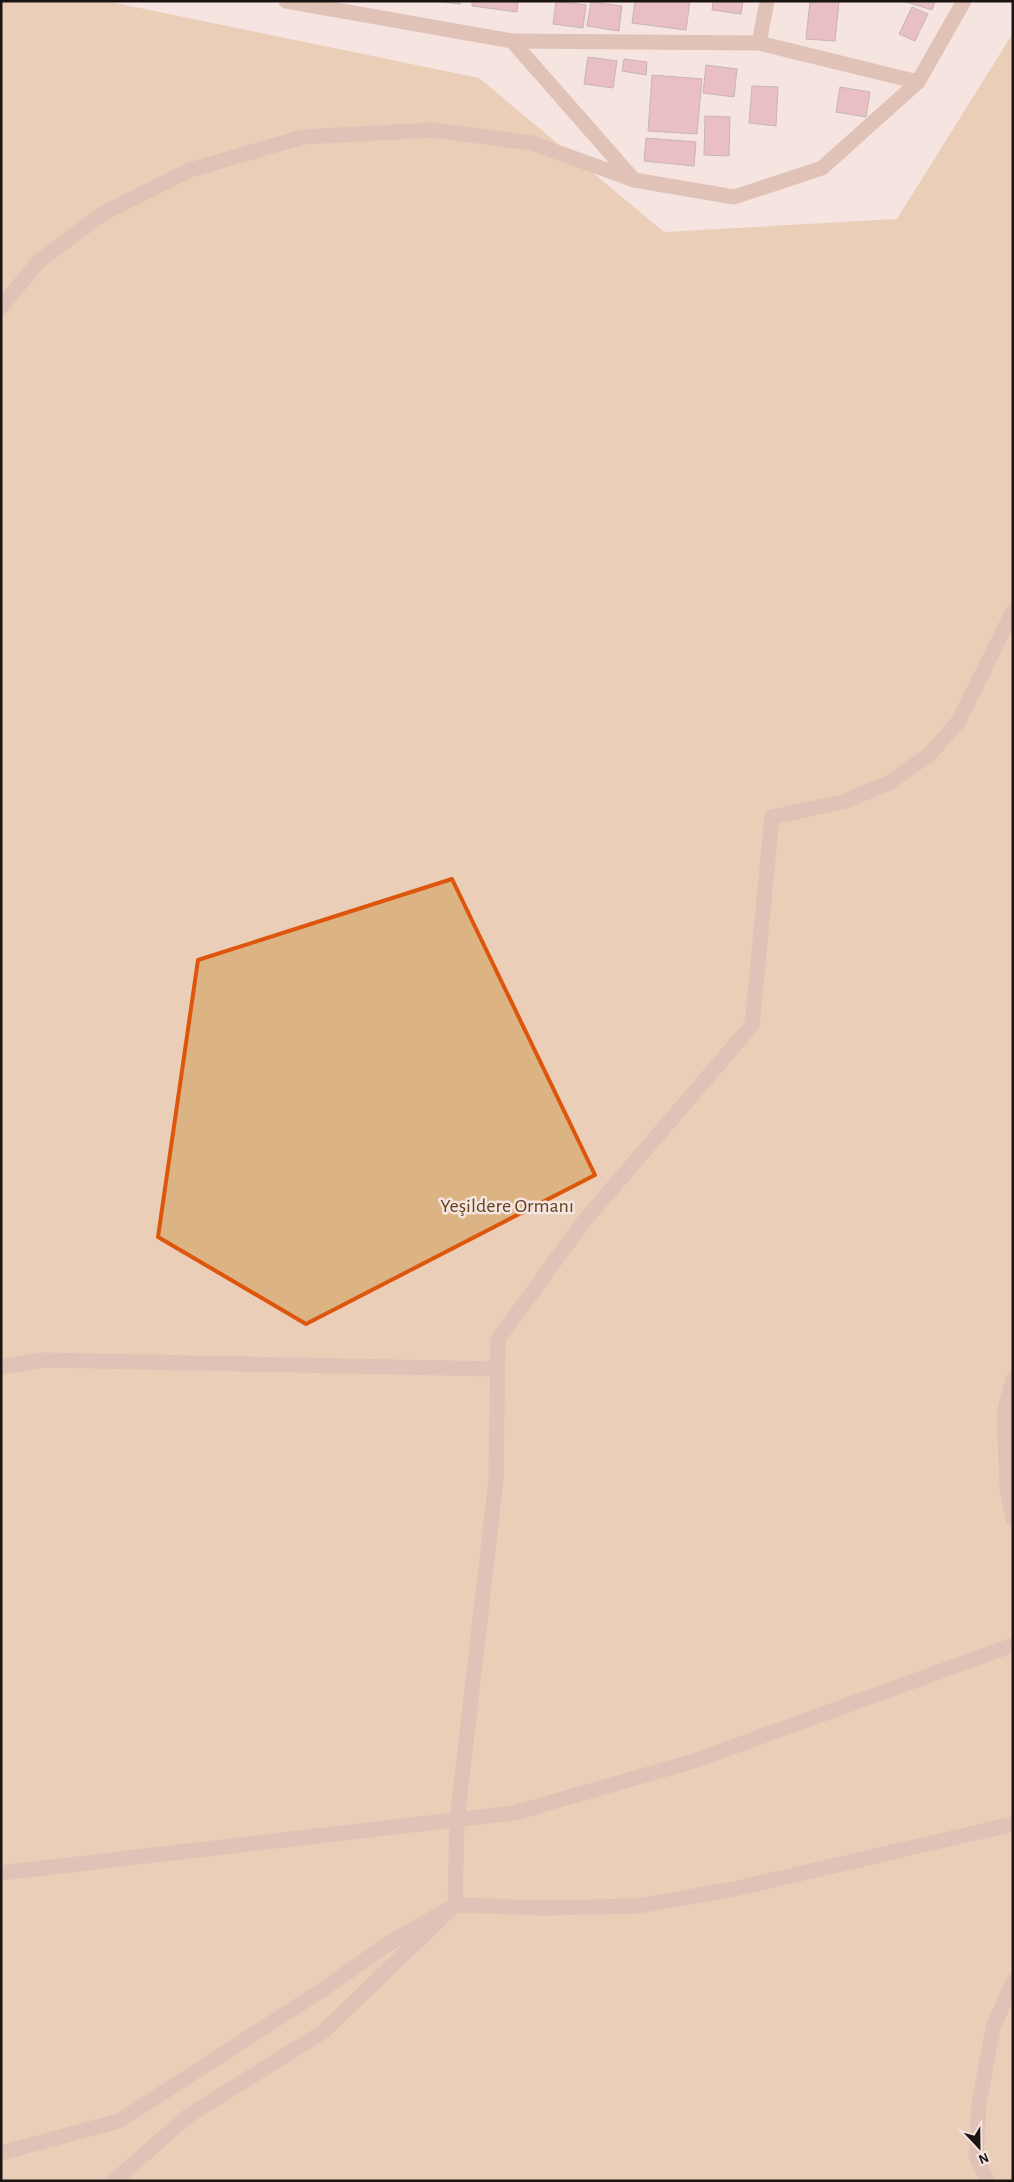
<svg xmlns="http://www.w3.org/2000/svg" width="1014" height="2182" font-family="'Alegreya Sans',sans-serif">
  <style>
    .green { fill: #dcb383 }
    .building { fill: #d9939d; stroke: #8d7d7f }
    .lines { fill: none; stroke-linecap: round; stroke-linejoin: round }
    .lane { stroke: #c79980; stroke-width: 15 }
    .street { stroke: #c79980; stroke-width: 15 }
    .marked { fill: none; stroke: #de560c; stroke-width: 4; stroke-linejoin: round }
    .labels { text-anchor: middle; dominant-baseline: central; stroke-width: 5; stroke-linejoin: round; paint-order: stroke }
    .park-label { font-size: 20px; fill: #62441c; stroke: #f6e4e1 }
  </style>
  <rect width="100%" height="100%" fill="#f6e4e1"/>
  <polygon class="green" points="1,1 106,1 479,78 664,232 897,219 1013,33 1013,2181 1,2181"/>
  <g class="building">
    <polygon points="434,1 460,1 460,4"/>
    <polygon points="472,1 518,1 517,12 472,6"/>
    <polygon points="556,1 586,5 583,28 553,24"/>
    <polygon points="635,1 690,1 686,30 632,23"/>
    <polygon points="713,1 743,1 741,14 712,10"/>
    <polygon points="810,1 839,2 835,41 806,39"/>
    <polygon points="903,1 935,1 932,10"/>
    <polygon points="591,2 622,6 619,31 587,26"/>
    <polygon points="912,7 928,14 915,41 899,34"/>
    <polygon points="588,57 617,61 613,88 584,84"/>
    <polygon points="624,59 647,62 646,75 622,71"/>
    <polygon points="706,65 737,69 734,97 703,93"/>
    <polygon points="652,75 702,79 697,134 648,131"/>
    <polygon points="752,86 778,87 776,126 749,123"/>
    <polygon points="840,87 870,92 866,117 836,112"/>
    <polygon points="705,116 730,117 729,156 704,155"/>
    <polygon points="646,138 696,142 694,166 644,161"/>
  </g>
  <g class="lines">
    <g class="lane">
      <polyline points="1,307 39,261 104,213 190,170 303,137 432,130 532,143 634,180"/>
      <polyline points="1,1367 43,1360 498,1369"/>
      <polyline points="1013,1379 1004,1413 1007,1487 1013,1519"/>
      <polyline points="1,1873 514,1813 694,1761 1013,1645"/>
      <polyline points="1,2153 119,2121 319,1992 388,1944 455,1905 544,1908 638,1906 734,1889 1013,1824"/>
      <polyline points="114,2181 188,2116 323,2032 455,1905 457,1821 496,1480 498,1339 585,1220 752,1025 772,817 843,802 889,783 930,754 958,722 1013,611"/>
      <polyline points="987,2181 976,2156 979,2104 993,2028 1013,1981"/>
    </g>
    <g class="street">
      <polyline points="286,1 512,41 634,180 734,197 822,168 918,82 964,1"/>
      <polyline points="512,41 759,43 918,82"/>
      <polyline points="759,43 767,1"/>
    </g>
  </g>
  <path d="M0 0H1014V2182H0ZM452,879L595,1175L306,1324L158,1237L198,960Z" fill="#f6e4e1" fill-opacity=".55" fill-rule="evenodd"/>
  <path class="marked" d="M452,879L595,1175L306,1324L158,1237L198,960Z"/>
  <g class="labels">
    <g class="park-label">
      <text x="507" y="1206">Yeşildere Ormanı</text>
    </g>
  </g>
  <rect width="1014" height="2182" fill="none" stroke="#1a1413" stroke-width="5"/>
  <g transform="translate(979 2147) rotate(158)" stroke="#f6e4e1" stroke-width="4" paint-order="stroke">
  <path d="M0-4L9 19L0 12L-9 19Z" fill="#1a1413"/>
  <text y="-8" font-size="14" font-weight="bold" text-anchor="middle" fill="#1a1413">N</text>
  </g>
</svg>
